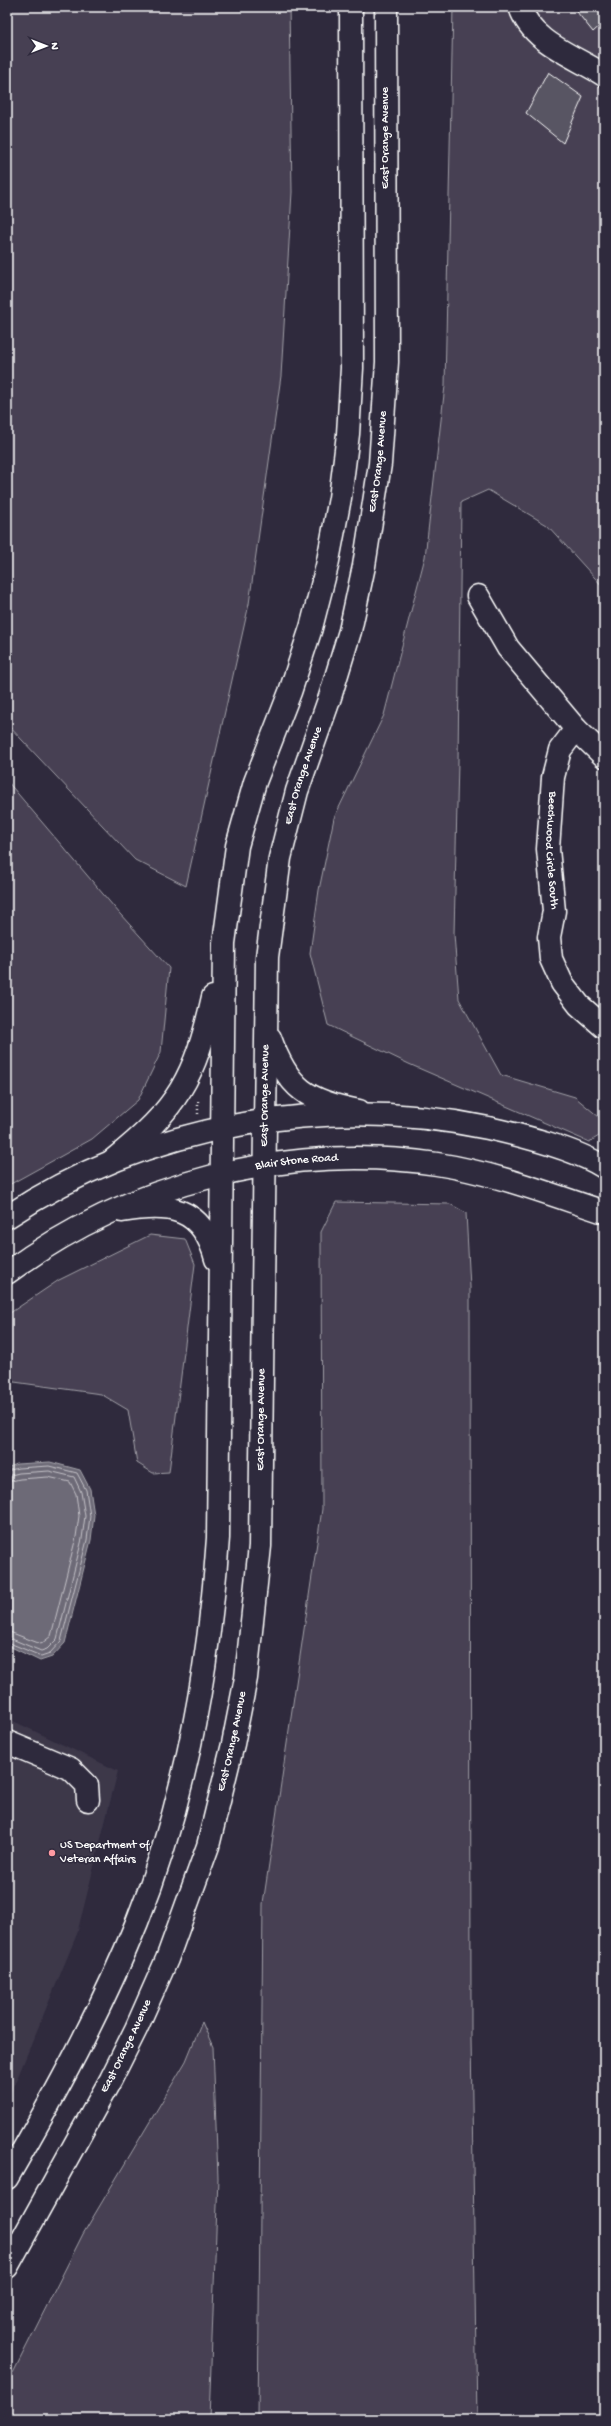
<svg xmlns="http://www.w3.org/2000/svg" width="611" height="2426" font-family="'Gochi Hand',sans-serif">
  <style>
    .built { fill: #3c3749 }
    .green { fill: #464152; stroke: #a2a0a8 }
    .water { fill: #6d6a77; stroke: #a7a6ad }
    .lines { fill: none; stroke-linecap: round; stroke-linejoin: round }
    .shore { stroke: #c5c3c9; stroke-width: 1 }
    .building { fill: #595564; stroke: #fff }
    .minor-casing { stroke: #fff; stroke-width: 25 }
    .major-casing { stroke: #fff; stroke-width: 25 }
    .path { stroke: #fff; stroke-width: 2.5; stroke-dasharray: 1 3; stroke-linecap: butt }
    .minor { stroke: #2f2a3d; stroke-width: 22 }
    .major { stroke: #2f2a3d; stroke-width: 22 }
    .poi-dot { fill: #ff9aa2; stroke: #2f2a3d; stroke-width: 1.5 }
    .labels { text-anchor: middle; dominant-baseline: central; stroke-width: 3; stroke-linejoin: round; paint-order: stroke }
    .street-label { font-size: 12px; fill: #fff; stroke: #2f2a3d }
    .poi-label { font-size: 12px; fill: #fff; stroke: #2f2a3d; text-anchor: start }
  </style>
  <rect width="100%" height="100%" fill="#2f2a3d"/>
  <filter id="ink" filterUnits="userSpaceOnUse"><feTurbulence type="fractalNoise" baseFrequency=".025" numOctaves="2"/><feDisplacementMap in="SourceGraphic" scale="8" xChannelSelector="R" yChannelSelector="G"/><feConvolveMatrix kernelMatrix="1 2 1 2 8 2 1 2 1" color-interpolation-filters="sRGB"/></filter>
  <g filter="url(#ink)">
    <polygon class="built" points="7,1718 118,1771 77,1934 7,2103"/>
    <g class="green">
      <polygon points="7,7 289,7 292,192 281,376 249,604 186,886 135,860 7,724"/>
      <polygon points="453,7 604,7 604,588 547,525 488,490 461,502 458,761 454,934 459,999 501,1075 575,1097 599,1117 599,1136 589,1142 409,1064 328,1025 310,953 319,890 334,818 384,715 425,557 445,386"/>
      <polygon points="7,781 120,914 169,968 161,1052 138,1100 92,1139 7,1186"/>
      <polygon points="336,1202 450,1204 466,1213 470,1287 471,2039 477,2419 258,2419 263,1904 322,1509 321,1232"/>
      <polygon points="150,1235 185,1239 195,1264 169,1472 153,1473 137,1463 128,1410 101,1394 7,1381 7,1315 59,1280"/>
      <polygon points="202,2022 213,2047 218,2178 209,2419 7,2419 7,2388 10,2379 83,2234 186,2061"/>
    </g>
    <polygon class="water" points="50,1462 80,1470 90,1489 94,1515 91,1540 65,1643 52,1657 40,1661 7,1645 7,1468 17,1464"/>
    <g class="lines">
      <g class="shore">
        <polyline points="7,1471 18,1468 49,1466 77,1473 86,1490 90,1516 87,1540 61,1641 50,1653 41,1656 7,1642"/>
        <polyline points="7,1476 19,1473 49,1471 74,1477 81,1492 85,1516 82,1539 57,1639 47,1649 41,1651 7,1637"/>
        <polyline points="7,1482 20,1479 48,1477 70,1482 76,1494 79,1516 76,1537 51,1636 41,1644 7,1631"/>
      </g>
    </g>
    <g class="building">
      <polygon points="573,7 604,7 604,22 593,32"/>
      <polygon points="548,72 583,97 563,143 526,113"/>
    </g>
    <g class="lines">
      <defs>
        <g id="minor">
          <path d="M520,7C532,43 575,56 604,75"/>
          <polyline points="478,596 508,648 576,729 604,756"/>
          <path id="s1" d="M576,729L560,750L553,777L548,849L554,911L549,937L551,959L562,983L579,1005L604,1027"/>
          <path d="M270,1038C288,1089 307,1101 359,1111"/>
          <path d="M113,1160C178,1108 195,1078 213,997"/>
          <path d="M122,1211C169,1203 202,1206 216,1259"/>
          <polyline points="7,1742 71,1769 87,1785 88,1800"/>
          <path d="M7,2178C55,2095 101,2011 137,1922C186,1800 209,1669 218,1538L224,943L237,846L255,782L290,692L311,628L327,566L340,498L348,434L352,368L351,7"/>
          <path id="s2" d="M7,2267L111,2079L136,2029L167,1959L208,1846L233,1744L246,1678L260,1546L267,957L280,858L297,791L330,697L350,631L364,566L380,464L387,362L386,7"/>
        </g>
        <g id="major">
          <path d="M7,1217C147,1124 325,1094 488,1128C524,1136 573,1148 604,1167"/>
          <path id="s3" d="M7,1273C129,1183 287,1142 437,1164C495,1173 549,1194 604,1212"/>
        </g>
      </defs>
      <use href="#minor" class="minor-casing"/>
      <use href="#major" class="major-casing"/>
      <polyline class="path" points="198,1101 198,1114"/>
      <use href="#minor" class="minor"/>
      <use href="#major" class="major"/>
    </g>
  </g>
  <circle class="poi-dot" cx="52" cy="1853" r="4"/>
  <g class="labels">
    <g class="street-label">
      <text transform="translate(386 138) rotate(-90)">East Orange Avenue</text>
      <text stroke="none"><textPath href="#s2" startOffset="1871">East Orange Avenue</textPath></text>
      <text stroke="none"><textPath href="#s2" startOffset="1547">East Orange Avenue</textPath></text>
      <text stroke="none"><textPath href="#s1" startOffset="128">Beechwood Circle South</textPath></text>
      <text stroke="none"><textPath href="#s2" startOffset="1223">East Orange Avenue</textPath></text>
      <text stroke="none"><textPath href="#s3" startOffset="314">Blair Stone Road</textPath></text>
      <text stroke="none"><textPath href="#s2" startOffset="899">East Orange Avenue</textPath></text>
      <text stroke="none"><textPath href="#s2" startOffset="575">East Orange Avenue</textPath></text>
      <text stroke="none"><textPath href="#s2" startOffset="251">East Orange Avenue</textPath></text>
    </g>
    <g class="poi-label">
      <text x="60" y="1846">US Department of<tspan x="60" dy="14">Veteran Affairs</tspan></text>
    </g>
  </g>
  <rect width="611" height="2426" fill="none" stroke="#2f2a3d" stroke-width="24"/>
  <rect x="12" y="12" width="587" height="2402" fill="none" stroke="#fff" stroke-width="1.5" filter="url(#ink)"/>
  <g transform="translate(46 46) rotate(90)" stroke="#2f2a3d" stroke-width="3" paint-order="stroke">
  <path d="M0-3L7 15L0 10L-7 15Z" fill="#ffffff"/>
  <text y="-6" font-size="11" font-weight="bold" text-anchor="middle" fill="#ffffff">N</text>
  </g>
</svg>
